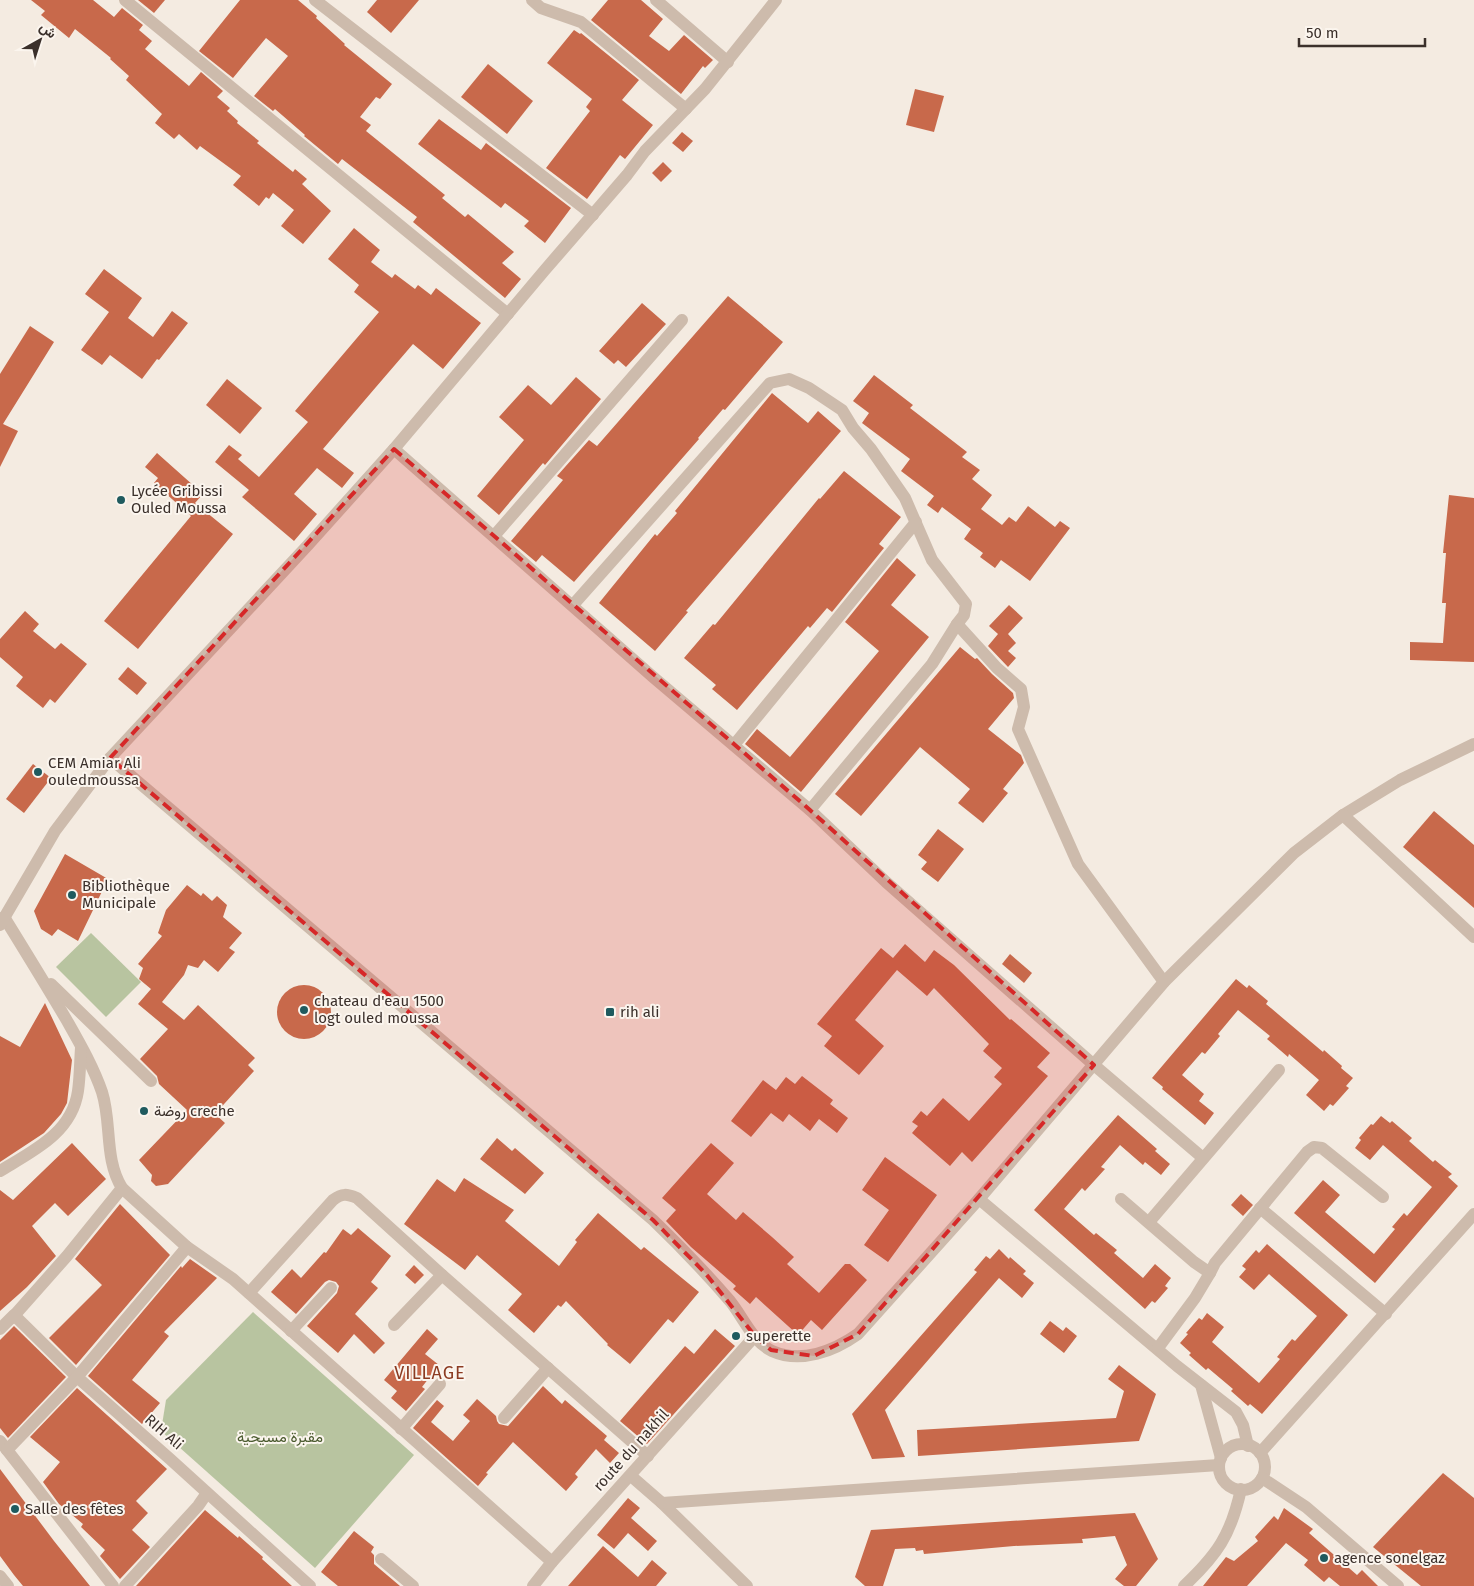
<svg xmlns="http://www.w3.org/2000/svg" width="1474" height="1586" font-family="'Fira Sans',Vazirmatn,sans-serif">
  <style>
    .green { fill: #b8c4a0 }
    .building { fill: #c8694b }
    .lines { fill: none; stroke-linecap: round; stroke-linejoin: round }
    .minor { stroke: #cdbbac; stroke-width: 12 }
    .marked { fill: #d62828; fill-opacity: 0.2; stroke: #d62828; stroke-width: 4; stroke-dasharray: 10 6; stroke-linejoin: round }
    .poi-dot { fill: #1f5a5e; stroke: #fbf5ee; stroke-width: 2 }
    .labels { text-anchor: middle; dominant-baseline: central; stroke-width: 4; stroke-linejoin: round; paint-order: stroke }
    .poi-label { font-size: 15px; fill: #3b302b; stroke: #fbf5ee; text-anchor: start }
    .street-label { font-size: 15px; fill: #3b302b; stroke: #fbf5ee }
    .park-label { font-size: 15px; fill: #4a5a2e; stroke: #fbf5ee }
    .quarter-label { font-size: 18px; letter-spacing: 1px; fill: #8c3b22; stroke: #fbf5ee }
  </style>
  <rect width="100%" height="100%" fill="#f4ebe1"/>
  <g class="green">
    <polygon points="91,933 141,982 106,1017 56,967"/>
    <polygon points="253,1312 414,1455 315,1568 161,1431 166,1400"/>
  </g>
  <g class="building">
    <polygon points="31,0 93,0 114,17 122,8 143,25 139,30 152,41 145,49 189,86 201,72 223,91 217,97 230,108 227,111 238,121 237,123 259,141 257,143 293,172 295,169 307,179 302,184 331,211 303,244 281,226 294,210 273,193 269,199 266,197 259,206 233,185 241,176 200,146 197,150 179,134 174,139 155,123 162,114 126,80 129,76 110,59 111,58 75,29 69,38 41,15 45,11"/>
    <polygon points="138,0 165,0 154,13"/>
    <polygon points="240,0 298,0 317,16 316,18 345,44 344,45 392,84 380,99 376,97 360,117 371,125 366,131 445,195 442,198 465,217 468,214 514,252 502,263 521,279 505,298 413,222 417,217 342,159 338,164 304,136 305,135 275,109 273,111 254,96 288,56 266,38 233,78 199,51"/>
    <polygon points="377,0 419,0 391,33 367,12"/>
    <polygon points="608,0 641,0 663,19 649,36 669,51 684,35 713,60 705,68 703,66 681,94 591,20"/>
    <polygon points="574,30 580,34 581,33 639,80 622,100 653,125 625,159 620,155 587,199 546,168 590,111 586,107 592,99 547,63"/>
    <polygon points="488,64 533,101 507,134 461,97"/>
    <polygon points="915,89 944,96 934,132 906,125"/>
    <polygon points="439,119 481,150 486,143 571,208 545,243 524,226 529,221 505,203 501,208 418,144"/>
    <polygon points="682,132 693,141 683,152 672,143"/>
    <polygon points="663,162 672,171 661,182 652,173"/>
    <polygon points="354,228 380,250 371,262 392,278 395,274 415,289 418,285 431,295 436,288 481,323 443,369 413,344 376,387 323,449 354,473 342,488 317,468 294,494 317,514 294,541 242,497 249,490 215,462 229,445 242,455 238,459 259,477 308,422 295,411 379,312 354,292 359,285 328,259"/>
    <polygon points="104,269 142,298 128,318 153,337 172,311 188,323 159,360 157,359 142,379 110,355 102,365 81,350 109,312 85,294"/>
    <polygon points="728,296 783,342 725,410 723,409 698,438 699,439 574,582 542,555 536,562 511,541 563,480 557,476 589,440 597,446"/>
    <polygon points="642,303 666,324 626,367 618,360 614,364 599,351"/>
    <polygon points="30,326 54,342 3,424 18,431 0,467 0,374"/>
    <polygon points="874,375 913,405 910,408 967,452 962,457 980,470 972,479 992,495 981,509 1002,525 1009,517 1016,522 1028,506 1055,527 1060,521 1070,528 1030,581 1001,560 995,568 980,557 983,553 964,539 971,529 942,507 938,513 927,505 934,496 901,471 910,459 862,423 869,413 853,401"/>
    <polygon points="576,377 601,399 545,465 543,463 499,515 477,496 524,440 499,417 528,385 551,405"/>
    <polygon points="227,379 262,408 240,434 206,405"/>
    <polygon points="772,393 808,423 818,411 841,431 686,611 688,612 655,651 599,603 655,534 657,536 677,513 675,511"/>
    <polygon points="157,453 203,494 195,503 233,534 138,649 104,621 191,516 154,483 158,478 145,467"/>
    <polygon points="844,471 901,517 879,544 884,548 832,612 827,608 810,628 808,626 737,710 712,689 716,685 684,658 713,624 715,625 819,498 820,499"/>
    <polygon points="1449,495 1474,498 1474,662 1410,660 1410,642 1443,643 1446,603 1442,603 1446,553 1443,553"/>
    <polygon points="897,558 916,575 891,605 929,637 801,792 745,744 757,729 790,757 879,651 845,622"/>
    <polygon points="1009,605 1023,618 1008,634 1016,643 1008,651 1016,658 1008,667 988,646 998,634 989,626"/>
    <polygon points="25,611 39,624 33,631 55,649 61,643 87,664 55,703 50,699 43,708 16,686 23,677 0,657 0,639"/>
    <polygon points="960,647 975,659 977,658 992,674 1013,693 1014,698 988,729 1021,755 1024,763 1003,789 1008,793 983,823 958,803 970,789 920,747 861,816 835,794"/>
    <polygon points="128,667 147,683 137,695 118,679"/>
    <polygon points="33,764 51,778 24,813 6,799"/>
    <polygon points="1434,811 1474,845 1474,908 1403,847"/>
    <polygon points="938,829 964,849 938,882 921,869 927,862 918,855"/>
    <polygon points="65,854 108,879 78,941 58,929 52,936 41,929 34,911"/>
    <polygon points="187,885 201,896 203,893 212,901 217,896 227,905 223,917 242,933 229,948 235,952 218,972 204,960 198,968 188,965 184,975 162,1002 184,1020 198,1005 255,1058 248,1065 254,1071 215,1114 225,1123 168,1184 156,1186 151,1181 152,1175 139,1160 187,1110 159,1084 157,1076 140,1059 168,1029 138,1004 151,989 139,979 143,968 138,964 162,936 158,933 166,910"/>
    <polygon points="905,944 925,962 934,950 954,965 1010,1020 1011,1019 1050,1053 1037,1067 1048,1076 972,1162 962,1152 950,1166 912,1133 918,1126 912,1122 921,1111 927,1116 943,1098 969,1121 1002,1084 994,1077 1002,1068 983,1051 989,1044 934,988 927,996 897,970 855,1020 884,1046 859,1075 824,1046 832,1036 817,1024 881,948 893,958"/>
    <polygon points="1010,954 1032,973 1024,983 1002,964"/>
    <polygon points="1236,979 1247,988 1249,985 1268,1001 1266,1004 1323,1052 1324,1050 1342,1066 1341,1068 1353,1078 1346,1086 1349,1088 1333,1106 1330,1104 1324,1111 1306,1095 1319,1080 1289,1054 1288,1057 1267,1039 1270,1036 1238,1010 1218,1034 1220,1036 1205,1054 1202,1052 1182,1075 1204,1094 1199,1101 1214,1113 1205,1125 1162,1089 1163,1087 1152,1078"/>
    <circle cx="304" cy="1012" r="27"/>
    <polygon points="45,1003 72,1060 67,1103 61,1114 44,1133 0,1162 0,1036 20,1047"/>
    <polygon points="802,1076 833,1100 830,1104 848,1118 837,1133 819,1119 810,1131 789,1114 783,1122 771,1113 751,1137 731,1121 763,1080 776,1090 786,1077 795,1084"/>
    <polygon points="1118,1115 1157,1149 1155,1151 1170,1164 1161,1175 1145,1162 1143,1165 1120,1145 1101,1167 1105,1169 1085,1191 1082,1188 1064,1209 1094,1235 1096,1233 1117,1250 1114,1253 1143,1278 1155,1264 1171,1278 1165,1286 1168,1288 1155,1303 1152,1301 1145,1309 1034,1210"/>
    <polygon points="1381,1116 1390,1123 1392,1121 1412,1138 1409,1141 1433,1162 1435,1160 1452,1174 1448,1177 1458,1186 1375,1283 1294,1213 1323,1180 1340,1195 1325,1212 1374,1254 1395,1229 1392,1227 1404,1213 1407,1216 1432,1187 1383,1145 1370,1160 1355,1148 1361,1140 1359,1138 1371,1124 1373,1125"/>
    <polygon points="497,1138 512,1151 515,1148 544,1173 525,1194 480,1159"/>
    <polygon points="72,1143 106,1179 68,1216 55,1203 32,1226 56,1256 27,1287 0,1311 0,1190 13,1200"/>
    <polygon points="711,1143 734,1163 707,1194 736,1220 743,1212 772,1237 794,1257 787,1264 819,1293 845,1264 850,1264 867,1280 822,1330 811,1320 798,1335 756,1297 750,1304 733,1289 736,1286 691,1247 666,1221 676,1210 662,1198"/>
    <polygon points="885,1157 937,1195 888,1262 864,1245 889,1210 862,1190"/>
    <polygon points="464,1178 514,1210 505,1221 559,1266 577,1242 575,1240 598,1213 641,1250 644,1247 699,1292 673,1323 668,1319 630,1364 607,1345 608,1344 566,1301 561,1307 558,1305 534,1333 508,1310 522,1294 477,1255 465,1270 404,1224 437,1179 455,1192"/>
    <polygon points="1241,1194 1253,1205 1243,1216 1231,1205"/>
    <polygon points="120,1204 170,1255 76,1365 49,1338 102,1285 75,1259"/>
    <polygon points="358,1228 391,1256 371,1282 378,1288 355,1314 385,1343 374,1354 354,1334 338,1353 307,1326 337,1293 339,1286 336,1282 329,1280 325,1282 296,1314 271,1292 292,1269 301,1278 324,1252 326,1253 343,1229 351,1235"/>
    <polygon points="1267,1244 1348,1315 1262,1414 1250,1404 1248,1406 1231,1391 1233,1389 1208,1368 1206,1370 1189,1355 1191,1353 1180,1343 1188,1334 1186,1333 1199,1318 1202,1320 1207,1313 1224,1327 1212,1342 1259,1383 1280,1359 1277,1357 1292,1339 1295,1341 1317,1316 1269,1274 1254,1290 1239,1277 1246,1269 1242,1266 1256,1250 1259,1253"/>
    <polygon points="999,1249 1009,1259 1010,1257 1026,1271 1023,1274 1034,1283 1022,1298 999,1278 885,1410 905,1457 872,1459 852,1414 977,1272 974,1270 986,1256 990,1259"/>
    <polygon points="190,1259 217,1278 164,1332 169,1336 132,1380 160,1403 142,1424 88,1376 181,1266 182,1268"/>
    <polygon points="414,1265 424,1275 415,1284 405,1275"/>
    <polygon points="1050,1321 1063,1331 1066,1327 1077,1336 1064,1353 1040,1334"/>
    <polygon points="14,1326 66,1377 8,1438 0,1428 0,1340"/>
    <polygon points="427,1329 438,1339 425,1354 439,1365 422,1387 425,1389 406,1411 391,1398 397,1391 384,1380"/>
    <polygon points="715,1329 735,1346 647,1444 620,1421 685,1346 694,1354"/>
    <polygon points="1119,1365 1156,1394 1139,1441 918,1456 917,1430 1116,1418 1124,1391 1108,1379"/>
    <polygon points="543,1386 562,1404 565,1400 607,1436 604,1440 619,1453 610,1463 596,1449 575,1474 578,1477 566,1491 513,1442 486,1473 488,1474 478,1486 413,1428 437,1400 444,1406 431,1422 453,1441 470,1421 463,1415 477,1399 496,1416 497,1421 499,1424 508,1426"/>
    <polygon points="77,1388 167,1469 136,1501 148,1513 132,1530 150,1547 120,1579 100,1556 105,1550 81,1527 83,1524 59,1504 43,1482 60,1462 30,1437"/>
    <polygon points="0,1469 54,1541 90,1586 23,1586 14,1575 0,1556"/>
    <polygon points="1443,1473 1474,1498 1474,1586 1421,1586 1373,1547"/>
    <polygon points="628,1498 640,1508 631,1518 657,1541 648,1551 628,1533 614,1549 597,1535"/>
    <polygon points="1284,1508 1313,1529 1309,1533 1357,1575 1362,1570 1378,1586 1340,1586 1329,1577 1324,1582 1304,1565 1308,1560 1286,1543 1247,1586 1203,1586 1226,1557 1234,1561 1258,1541 1255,1537 1274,1516 1278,1520"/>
    <polygon points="205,1510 238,1538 239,1536 263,1557 262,1559 292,1586 136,1586"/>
    <polygon points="1135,1513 1158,1559 1136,1586 1124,1586 1115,1579 1127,1565 1115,1536 1082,1539 1083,1543 1014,1546 924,1554 923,1550 916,1551 915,1548 895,1549 883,1586 865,1586 855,1577 871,1530"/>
    <polygon points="354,1531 374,1547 371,1552 374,1555 374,1564 400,1586 338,1586 321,1572"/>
    <polygon points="603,1546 638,1577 652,1560 667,1573 656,1586 568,1586"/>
  </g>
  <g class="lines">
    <g class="minor">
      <polyline points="125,0 508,314"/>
      <polyline points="315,0 593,215"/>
      <polyline points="532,0 541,8 581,22 686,109"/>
      <polyline points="656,0 728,62"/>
      <polyline points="394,449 653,677 810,810 886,882 1094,1065 1203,1158"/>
      <polyline points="494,536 682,320"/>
      <polyline points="573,605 770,383 789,379 809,388 842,410 853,428 871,449 905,498 932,560 966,604 964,615 957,624 997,668 1021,689 1024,707 1018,729 1078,864 1164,982"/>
      <polyline points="734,745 916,522"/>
      <path d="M110,758L653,1220C680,1246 706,1273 730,1301C743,1317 753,1342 772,1351C801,1364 834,1351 858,1334L979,1199L1164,982L1294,853L1343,815L1400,780L1474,744"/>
      <polyline points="810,810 932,664 957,624"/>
      <polyline points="1343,815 1474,937"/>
      <path d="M4,917C25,951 46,985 66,1019C79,1042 93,1066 102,1092C112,1123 104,1159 122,1188L187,1247L233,1279L552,1562"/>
      <polyline points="0,925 55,831 110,758 308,545 394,449 544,271 627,175 645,151 705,89 776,0"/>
      <polyline points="51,984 151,1081"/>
      <path d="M0,1171C33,1151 72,1133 78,1091C80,1077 80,1062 81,1048"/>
      <polyline points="979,1199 1177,1366 1236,1412 1243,1425 1248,1446"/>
      <polyline points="1121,1199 1194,1262 1210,1273 1215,1263 1307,1152 1314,1147 1322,1148 1383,1197"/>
      <polyline points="1260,1208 1386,1314"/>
      <polyline points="1149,1222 1279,1070"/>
      <path d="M249,1293L333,1200C342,1193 347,1194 357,1198L442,1275L648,1456"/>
      <polyline points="12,1318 67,1256 122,1188"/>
      <polyline points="394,1325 442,1275"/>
      <polyline points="0,1329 14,1315 77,1377 170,1459 310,1586"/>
      <polyline points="291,1331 331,1288"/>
      <polyline points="1158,1348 1195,1298 1210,1273"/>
      <polyline points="1201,1385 1221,1458"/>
      <polyline points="504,1418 548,1368"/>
      <polyline points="401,1429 440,1384"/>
      <polyline points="0,1441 113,1586"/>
      <circle cx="1242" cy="1467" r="23"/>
      <polyline points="7,1450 77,1377 187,1247"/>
      <polyline points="1260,1453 1474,1214"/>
      <polyline points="631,1476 662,1503 747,1586"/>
      <polyline points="1262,1478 1306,1507 1398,1586"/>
      <polyline points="662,1503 1219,1465"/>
      <polyline points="381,1559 413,1586"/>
      <polyline points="0,1576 8,1586"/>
      <polyline points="125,1586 198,1506 207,1493"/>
      <polyline points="533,1586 552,1562 755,1336"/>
      <path d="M1184,1586C1217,1555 1231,1535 1241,1489"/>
    </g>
  </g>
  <path class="marked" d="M394,449L810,810L1094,1065L858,1334L814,1356L771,1350L755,1336L706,1274L653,1220L110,758Z"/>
  <g class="poi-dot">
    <circle cx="121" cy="500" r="5"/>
    <circle cx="38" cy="772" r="5"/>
    <circle cx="72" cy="895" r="5"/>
    <circle cx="304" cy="1010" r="5"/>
    <rect x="605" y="1007" width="10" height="10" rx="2.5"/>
    <circle cx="144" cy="1111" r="5"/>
    <circle cx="736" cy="1336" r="5"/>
    <circle cx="15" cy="1509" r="5"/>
    <circle cx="1324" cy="1558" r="5"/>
  </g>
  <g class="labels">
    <g class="poi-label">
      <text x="131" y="491">Lycée Gribissi<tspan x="131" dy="17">Ouled Moussa</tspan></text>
      <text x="48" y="763">CEM Amiar Ali<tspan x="48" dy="17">ouledmoussa</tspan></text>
      <text x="82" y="886">Bibliothèque<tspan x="82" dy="17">Municipale</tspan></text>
      <text x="314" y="1001">chateau d'eau 1500<tspan x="314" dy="17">logt ouled moussa</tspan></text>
      <text x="620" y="1012">rih ali</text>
      <text x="154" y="1111">روضة creche</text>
      <text x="746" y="1336">superette</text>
      <text x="25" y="1509">Salle des fêtes</text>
      <text x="1334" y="1558">agence sonelgaz</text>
    </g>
    <g class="street-label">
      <text transform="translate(164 1432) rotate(41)">RIH Ali</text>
      <text transform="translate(631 1450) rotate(-48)">route du nakhil</text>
    </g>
    <g class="park-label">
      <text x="280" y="1437">مقبرة مسيحية</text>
    </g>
    <g class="quarter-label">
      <text x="430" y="1373">VILLAGE</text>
    </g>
  </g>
  <g transform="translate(40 40) rotate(39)" stroke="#fbf5ee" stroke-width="4" paint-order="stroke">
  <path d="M0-4L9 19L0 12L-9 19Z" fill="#3b302b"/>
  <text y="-8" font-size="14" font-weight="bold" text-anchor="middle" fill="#3b302b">ش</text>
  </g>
  <path d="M1299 38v8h126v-8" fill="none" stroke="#3b302b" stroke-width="2.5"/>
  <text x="1306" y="38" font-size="15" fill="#3b302b" stroke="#fbf5ee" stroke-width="4" paint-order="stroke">50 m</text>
</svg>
